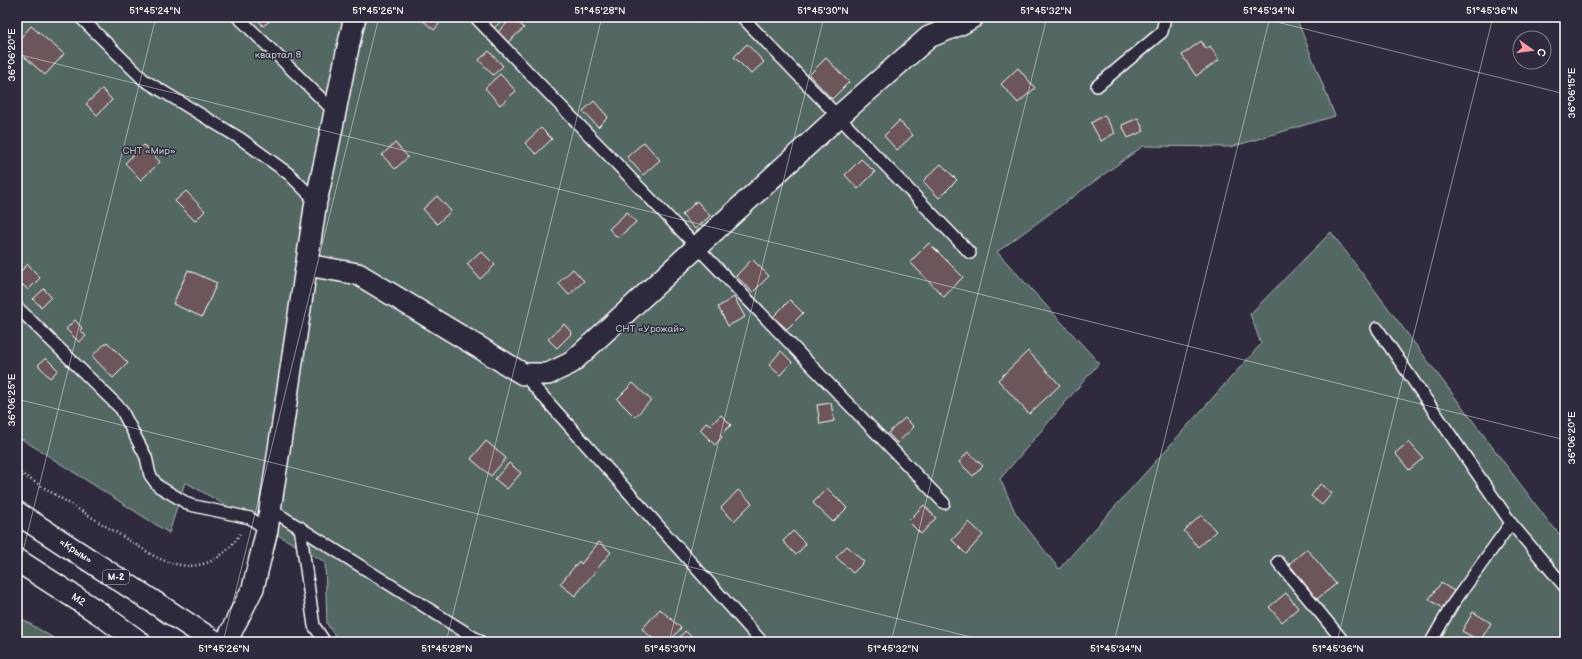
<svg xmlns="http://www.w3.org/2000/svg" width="1582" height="659" font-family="'Balsamiq Sans',sans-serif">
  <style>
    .green { fill: #536863; stroke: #a9b4b1 }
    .building { fill: #6c575a; stroke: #fff }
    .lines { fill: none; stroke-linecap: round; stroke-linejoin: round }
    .lane-casing { stroke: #fff; stroke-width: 14 }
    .street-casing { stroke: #fff; stroke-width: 24 }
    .highway-casing { stroke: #fff; stroke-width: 25 }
    .path { stroke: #fff; stroke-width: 2.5; stroke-dasharray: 1 3; stroke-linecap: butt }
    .lane { stroke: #2f2a3d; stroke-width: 11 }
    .street { stroke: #2f2a3d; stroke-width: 21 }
    .highway { stroke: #2f2a3d; stroke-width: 22 }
    .ticks { fill: none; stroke: #fff; stroke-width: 1; stroke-opacity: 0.45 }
    .labels { text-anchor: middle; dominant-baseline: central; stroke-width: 3; stroke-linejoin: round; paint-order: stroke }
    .shield { fill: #2f2a3d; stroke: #c1bfc5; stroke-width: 1 }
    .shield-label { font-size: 9px; font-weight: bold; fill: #fff }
    .park-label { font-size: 10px; fill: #b2bbb9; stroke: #2f2a3d }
    .street-label { font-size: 10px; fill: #fff; stroke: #2f2a3d }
    .neatline { fill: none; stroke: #fff; stroke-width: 1.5 }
    .ticks-label { font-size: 10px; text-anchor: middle; fill: #fff }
  </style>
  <rect width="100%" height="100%" fill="#2f2a3d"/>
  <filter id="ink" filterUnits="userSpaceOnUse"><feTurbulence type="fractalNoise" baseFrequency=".025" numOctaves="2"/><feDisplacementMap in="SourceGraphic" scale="8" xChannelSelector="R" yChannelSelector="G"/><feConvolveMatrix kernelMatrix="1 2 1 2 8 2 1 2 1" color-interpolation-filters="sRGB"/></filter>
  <g filter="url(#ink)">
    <g class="green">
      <polygon points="17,17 1205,17 1206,19 1219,17 1296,17 1335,116 1231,147 1143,146 997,252 1099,363 1000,479 1016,514 1059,569 1261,344 1250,314 1331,232 1548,521 1565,540 1565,642 339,642 327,624 325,562 185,482 169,533 17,436"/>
      <polygon points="17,616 60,642 17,642"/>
    </g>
    <g class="building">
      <polygon points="256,17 275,17 263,26"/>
      <polygon points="419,17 445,17 434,30"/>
      <polygon points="484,17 506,17 494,28"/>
      <polygon points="513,17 524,28 507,43 497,33"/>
      <polygon points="693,17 705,17 698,23"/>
      <polygon points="31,26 64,54 45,75 17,50 17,42"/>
      <polygon points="1201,41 1206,49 1210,46 1219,60 1196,76 1182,55"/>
      <polygon points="747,44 764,62 751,74 734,57"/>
      <polygon points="489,51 503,66 493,75 479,60"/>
      <polygon points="826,58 849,82 832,99 809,75"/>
      <polygon points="1018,68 1035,88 1018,103 1001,84"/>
      <polygon points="500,74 516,91 500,105 485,88"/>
      <polygon points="102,89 112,100 97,115 86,104"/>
      <polygon points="594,101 608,117 598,127 583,111"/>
      <polygon points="1104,115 1115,133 1101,141 1091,123"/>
      <polygon points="1138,118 1144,131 1128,138 1122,125"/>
      <polygon points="899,121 913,135 897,150 884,136"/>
      <polygon points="541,128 552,139 536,154 525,143"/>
      <polygon points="644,142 660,160 643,175 627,157"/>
      <polygon points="395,143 408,157 395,169 382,155"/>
      <polygon points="144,145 160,162 141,180 125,163"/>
      <polygon points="861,159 875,172 858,189 845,175"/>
      <polygon points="941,164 957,180 939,198 923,181"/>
      <polygon points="186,191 205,211 195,221 175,201"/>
      <polygon points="437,196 451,211 437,224 423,209"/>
      <polygon points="697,201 710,216 695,229 682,215"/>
      <polygon points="627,212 636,222 618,238 609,229"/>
      <polygon points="929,243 963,277 944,297 910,262"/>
      <polygon points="481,251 495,265 480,279 467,264"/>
      <polygon points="752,259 769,276 753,292 736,276"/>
      <polygon points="28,264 40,278 28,290 17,279 17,275"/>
      <polygon points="573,269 584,281 569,295 558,283"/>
      <polygon points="188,270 217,283 202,317 173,304"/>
      <polygon points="44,289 51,297 41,307 33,299"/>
      <polygon points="734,297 745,317 728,326 718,307"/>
      <polygon points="790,300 803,313 787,329 773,317"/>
      <polygon points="75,320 82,328 80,330 86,336 79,342 66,329"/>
      <polygon points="564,324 572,333 557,348 548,339"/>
      <polygon points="107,342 128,363 113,378 92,356"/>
      <polygon points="781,351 792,362 780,375 769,365"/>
      <polygon points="1028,351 1060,385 1029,414 998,380"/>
      <polygon points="46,358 58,370 50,378 38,365"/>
      <polygon points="633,383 651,400 635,417 617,399"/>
      <polygon points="831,403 834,421 820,424 817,405"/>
      <polygon points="721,415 731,425 720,435 722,437 715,445 700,430 707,422 710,426"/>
      <polygon points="905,418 914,427 897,443 888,433"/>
      <polygon points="486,441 506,458 491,476 471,459"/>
      <polygon points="1409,442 1423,458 1409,470 1395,453"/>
      <polygon points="968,452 983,466 973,476 959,462"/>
      <polygon points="509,463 521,473 507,489 495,479"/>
      <polygon points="1320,484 1332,493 1322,505 1311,496"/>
      <polygon points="827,488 847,508 833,522 813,503"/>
      <polygon points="738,490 752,503 734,521 721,508"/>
      <polygon points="924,505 936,518 921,534 908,521"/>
      <polygon points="1201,515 1216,531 1198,547 1184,531"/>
      <polygon points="969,522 983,535 966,554 952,540"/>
      <polygon points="793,531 806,544 796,555 783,541"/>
      <polygon points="599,542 611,552 575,596 560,584 579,561 581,564"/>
      <polygon points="847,546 864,562 853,573 836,557"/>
      <polygon points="1307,549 1336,584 1317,599 1289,564"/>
      <polygon points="1441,583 1454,591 1442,608 1429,599"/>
      <polygon points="1286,593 1298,608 1282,622 1269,607"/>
      <polygon points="660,609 681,628 669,642 657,642 642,629"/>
      <polygon points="1473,612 1491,623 1480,641 1462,631"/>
      <polygon points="685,631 698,642 676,642"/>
      <polygon points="889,637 895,642 884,642"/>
    </g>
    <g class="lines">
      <defs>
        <g id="lane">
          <polyline points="80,17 144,80 241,139 289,174 316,201"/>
          <polyline points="238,17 335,112"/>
          <polyline points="475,17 944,503"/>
          <polyline points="742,17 970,253"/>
          <polyline points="1097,86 1162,32 1165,17"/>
          <polyline points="17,307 121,409 146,457 150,475 158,486 190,505 250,518 267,530"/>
          <polyline points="1377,328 1511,523 1565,587"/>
          <polyline points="523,374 762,642"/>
          <polyline points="270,509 481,642"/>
          <polyline points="300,527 314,626 325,642"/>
          <polyline points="1278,562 1344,642"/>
          <polyline points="1431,642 1452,605 1511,523"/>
        </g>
        <g id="street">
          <polyline points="307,265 358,274 523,374 548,374 571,363 839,116 929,37 961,24 973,17"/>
          <path d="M226,642L253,588L267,530L316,201C331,141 340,78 355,17"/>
        </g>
        <g id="highway">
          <path id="s1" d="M17,513L215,642"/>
          <path id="s2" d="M17,560L99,613L139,642"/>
        </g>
      </defs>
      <use href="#lane" class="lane-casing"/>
      <use href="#street" class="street-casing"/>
      <use href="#highway" class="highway-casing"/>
      <path class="path" d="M17,471L154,556C189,574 219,567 240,534"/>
      <use href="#lane" class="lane"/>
      <use href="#street" class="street"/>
      <use href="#highway" class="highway"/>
    </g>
  </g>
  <path class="ticks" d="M1257,17L1565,94M17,54L1565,440M17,399L991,642M17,575L156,17M223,642L379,17M446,642L602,17M669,642L824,17M891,642L1047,17M1114,642L1270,17M1337,642L1493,17M1560,642L1565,621"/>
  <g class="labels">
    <rect class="shield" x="103" y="570" width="26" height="14" rx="3"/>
    <g class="shield-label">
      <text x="116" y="577">М-2</text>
    </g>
    <g class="park-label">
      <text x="278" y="55">квартал 8</text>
      <text x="149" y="151">СНТ «Мир»</text>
      <text x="650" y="329">СНТ «Урожай»</text>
    </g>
    <g class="street-label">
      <text stroke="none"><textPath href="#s1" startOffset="70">«Крым»</textPath></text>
      <text stroke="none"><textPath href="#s2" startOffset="73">М2</textPath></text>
    </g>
  </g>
  <rect width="1582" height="659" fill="none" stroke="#2f2a3d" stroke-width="44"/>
  <g transform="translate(1532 50) rotate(104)"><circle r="19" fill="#2f2a3d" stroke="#827f8b"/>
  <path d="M0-3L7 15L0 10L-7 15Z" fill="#ff9aa2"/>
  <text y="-6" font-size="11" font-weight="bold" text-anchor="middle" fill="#ffffff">С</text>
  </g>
  <rect x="22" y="22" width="1538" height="615" class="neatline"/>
  <g class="ticks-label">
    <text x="155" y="14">51°45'24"N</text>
    <text x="378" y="14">51°45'26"N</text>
    <text x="600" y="14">51°45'28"N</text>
    <text x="823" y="14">51°45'30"N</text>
    <text x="1046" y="14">51°45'32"N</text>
    <text x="1269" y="14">51°45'34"N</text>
    <text x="1492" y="14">51°45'36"N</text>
    <text transform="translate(11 55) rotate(-90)" y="4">36°06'20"E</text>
    <text transform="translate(1571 93) rotate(-90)" y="4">36°06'15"E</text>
    <text transform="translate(11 400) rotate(-90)" y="4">36°06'25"E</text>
    <text transform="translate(1571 438) rotate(-90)" y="4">36°06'20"E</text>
    <text x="224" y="652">51°45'26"N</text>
    <text x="447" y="652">51°45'28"N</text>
    <text x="670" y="652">51°45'30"N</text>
    <text x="893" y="652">51°45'32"N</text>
    <text x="1116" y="652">51°45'34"N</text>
    <text x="1338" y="652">51°45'36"N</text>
  </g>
</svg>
